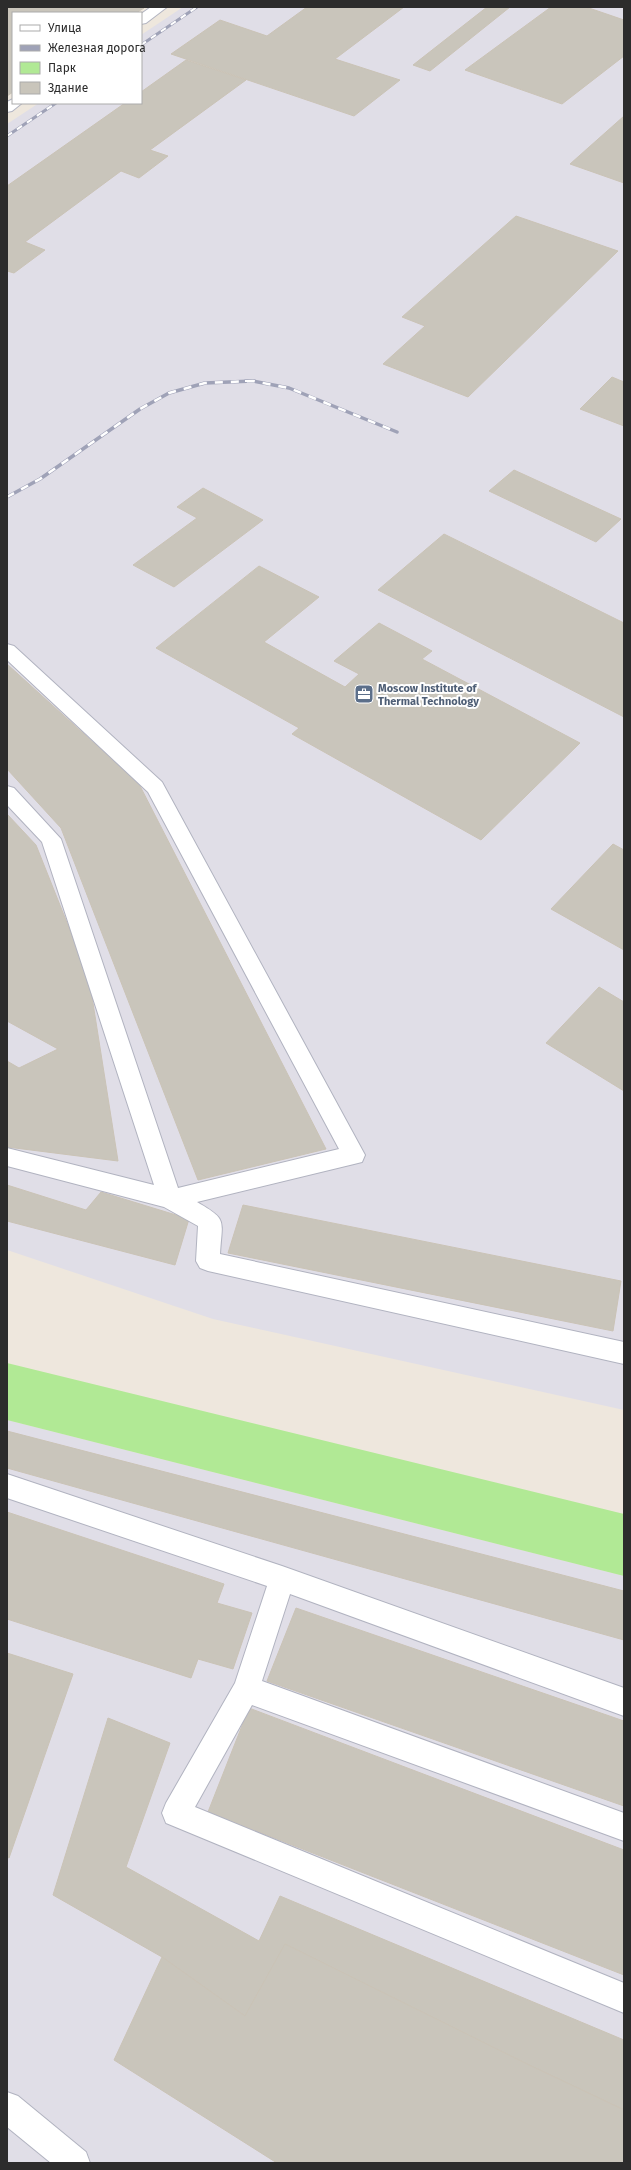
<svg xmlns="http://www.w3.org/2000/svg" width="631" height="2170" font-family="'Fira Sans',sans-serif">
  <style>
    .industrial { fill: #e0dee7 }
    .green { fill: #b1e995 }
    .building { fill: #c9c5bb; stroke: #cac3b6 }
    .lines { fill: none; stroke-linecap: round; stroke-linejoin: round }
    .minor-casing { stroke: #b1b3c0; stroke-width: 2 }
    .minor { fill: #fff; fill-rule: evenodd }
    .rail-far1-casing { stroke: #9fa2b7; stroke-width: 3 }
    .rail-casing { stroke: #9fa2b7; stroke-width: 3.5 }
    .rail-far1 { stroke: #fff; stroke-width: 2; stroke-dasharray: 6; stroke-linecap: butt }
    .rail { stroke: #fff; stroke-width: 2.5; stroke-dasharray: 8; stroke-linecap: butt }
    .labels { text-anchor: middle; dominant-baseline: central; stroke-width: 4; stroke-linejoin: round; paint-order: stroke }
    .service-label { font-size: 11px; font-weight: bold; fill: #4e5e75; stroke: #fff; text-anchor: start }
  </style>
  <rect width="100%" height="100%" fill="#eee7dd"/>
  <g class="industrial">
    <polygon points="183,7 624,7 624,1410 213,1319 7,1250 7,124 39,103 141,103 141,35"/>
    <polygon points="7,1420 624,1576 624,2163 7,2163"/>
  </g>
  <polygon class="green" points="7,1363 624,1514 624,1576 7,1420"/>
  <g class="building">
    <polygon points="7,7 142,7 144,8 136,13 13,13 13,92 7,96"/>
    <polygon points="307,7 404,7 335,59 400,80 354,116 171,54 220,20 267,36"/>
    <polygon points="487,7 510,7 430,71 413,65"/>
    <polygon points="551,7 586,7 624,20 624,56 562,104 465,70"/>
    <polygon points="186,60 246,80 150,150 168,156 139,178 121,171 25,242 45,250 14,273 7,271 7,186 125,103 141,103 141,92"/>
    <polygon points="624,116 624,183 570,164"/>
    <polygon points="516,216 618,251 468,397 383,364 425,326 402,317"/>
    <polygon points="612,377 624,382 624,426 580,409"/>
    <polygon points="514,470 621,519 596,542 489,491"/>
    <polygon points="203,488 263,520 174,587 133,565 197,518 177,507"/>
    <polygon points="444,534 624,623 624,717 378,590"/>
    <polygon points="259,566 319,597 264,642 345,687 359,674 334,661 379,623 432,651 422,659 580,743 481,840 292,734 299,728 156,648"/>
    <polygon points="7,664 139,784 326,1149 198,1180 61,828 7,769"/>
    <polygon points="7,814 36,845 89,978 118,1161 7,1147 7,1061 19,1068 58,1049 7,1021"/>
    <polygon points="613,844 624,850 624,950 551,909"/>
    <polygon points="599,987 624,1002 624,1091 546,1043"/>
    <polygon points="7,1185 86,1210 101,1192 189,1219 175,1265 7,1221"/>
    <polygon points="243,1205 621,1281 613,1331 228,1253"/>
    <polygon points="7,1431 624,1591 624,1640 7,1468"/>
    <polygon points="7,1512 224,1584 217,1603 252,1613 233,1669 198,1659 191,1678 7,1619"/>
    <polygon points="296,1608 624,1721 624,1806 267,1681"/>
    <polygon points="7,1653 73,1674 9,1858 7,1857"/>
    <polygon points="249,1708 624,1850 624,1975 208,1812"/>
    <polygon points="108,1718 170,1743 126,1867 259,1941 280,1896 624,2040 624,2110 527,2064 285,1944 245,2016 162,1957 53,1895"/>
    <polygon points="285,1944 527,2064 624,2110 624,2163 277,2163 114,2060 162,1957 245,2016"/>
  </g>
  <g class="lines">
    <defs>
      <g id="minor">
        <polygon points="151,7 167,7 146,23 141,24 141,14"/>
        <polygon points="13,99 13,103 22,103 12,111 7,112 7,102"/>
        <path d="M7,644L14,646L162,782L365,1155L362,1162L354,1164L197,1202C228,1220 222,1219 220,1254L624,1342V1364L208,1271L200,1268L196,1261L198,1226L164,1207L7,1166V1148L154,1185L42,842L7,805V786L14,788L61,839L178,1188L339,1149L148,792L7,660Z"/>
        <polygon points="7,1474 282,1566 624,1688 624,1716 290,1594 262,1681 624,1813 624,1841 252,1705 195,1807 624,1983 624,2013 166,1823 162,1813 166,1803 235,1683 267,1586 7,1498"/>
        <polygon points="7,2092 18,2096 86,2152 90,2163 51,2163 7,2127"/>
      </g>
    </defs>
    <use href="#minor" class="minor-casing"/>
    <use href="#minor" class="minor"/>
    <defs>
      <g id="rail-far1">
        <polyline points="141,45 197,7"/>
        <polyline points="7,136 56,103"/>
        <polyline points="245,381 255,381"/>
      </g>
      <polyline id="rail" points="7,497 40,479 140,409 169,393 205,383 253,381 289,388 397,432"/>
    </defs>
    <use href="#rail-far1" class="rail-far1-casing"/>
    <use href="#rail" class="rail-casing"/>
    <use href="#rail-far1" class="rail-far1"/>
    <use href="#rail" class="rail"/>
  </g>
  <defs>
    <symbol id="office-square" viewBox="-11 -11 22 22"><rect x="-9" y="-9" width="18" height="18" rx="4" fill="#5c6f8a" stroke="#fff"/><path d="M-6-3h4V-5.5h4V-3h4V5H-6ZM-1-4.5V-3h2v-1.5ZM-6 0V1H6V0Z" fill="#fff"/></symbol>
  </defs>
  <g fill-rule="evenodd">
    <use href="#office-square" x="353" y="683" width="22" height="22"/>
  </g>
  <g class="labels">
    <g class="service-label">
      <text x="378" y="688">Moscow Institute of<tspan x="378" dy="13">Thermal Technology</tspan></text>
    </g>
  </g>
  <rect width="631" height="2170" fill="none" stroke="#2c2c2c" stroke-width="16"/>
  <rect x="12" y="12" width="130" height="92" fill="#ffffff" stroke="#ababab"/>
  <rect x="20" y="25" width="20" height="6" fill="#ffffff" stroke="#ababab"/>
  <text x="48" y="32" font-size="12" fill="#2c2c2c">Улица</text>
  <rect x="20" y="45" width="20" height="6" fill="#9fa2b7" stroke="#ababab"/>
  <text x="48" y="52" font-size="12" fill="#2c2c2c">Железная дорога</text>
  <rect x="20" y="62" width="20" height="12" fill="#b1e995" stroke="#ababab"/>
  <text x="48" y="72" font-size="12" fill="#2c2c2c">Парк</text>
  <rect x="20" y="82" width="20" height="12" fill="#c9c5bb" stroke="#ababab"/>
  <text x="48" y="92" font-size="12" fill="#2c2c2c">Здание</text>
</svg>
